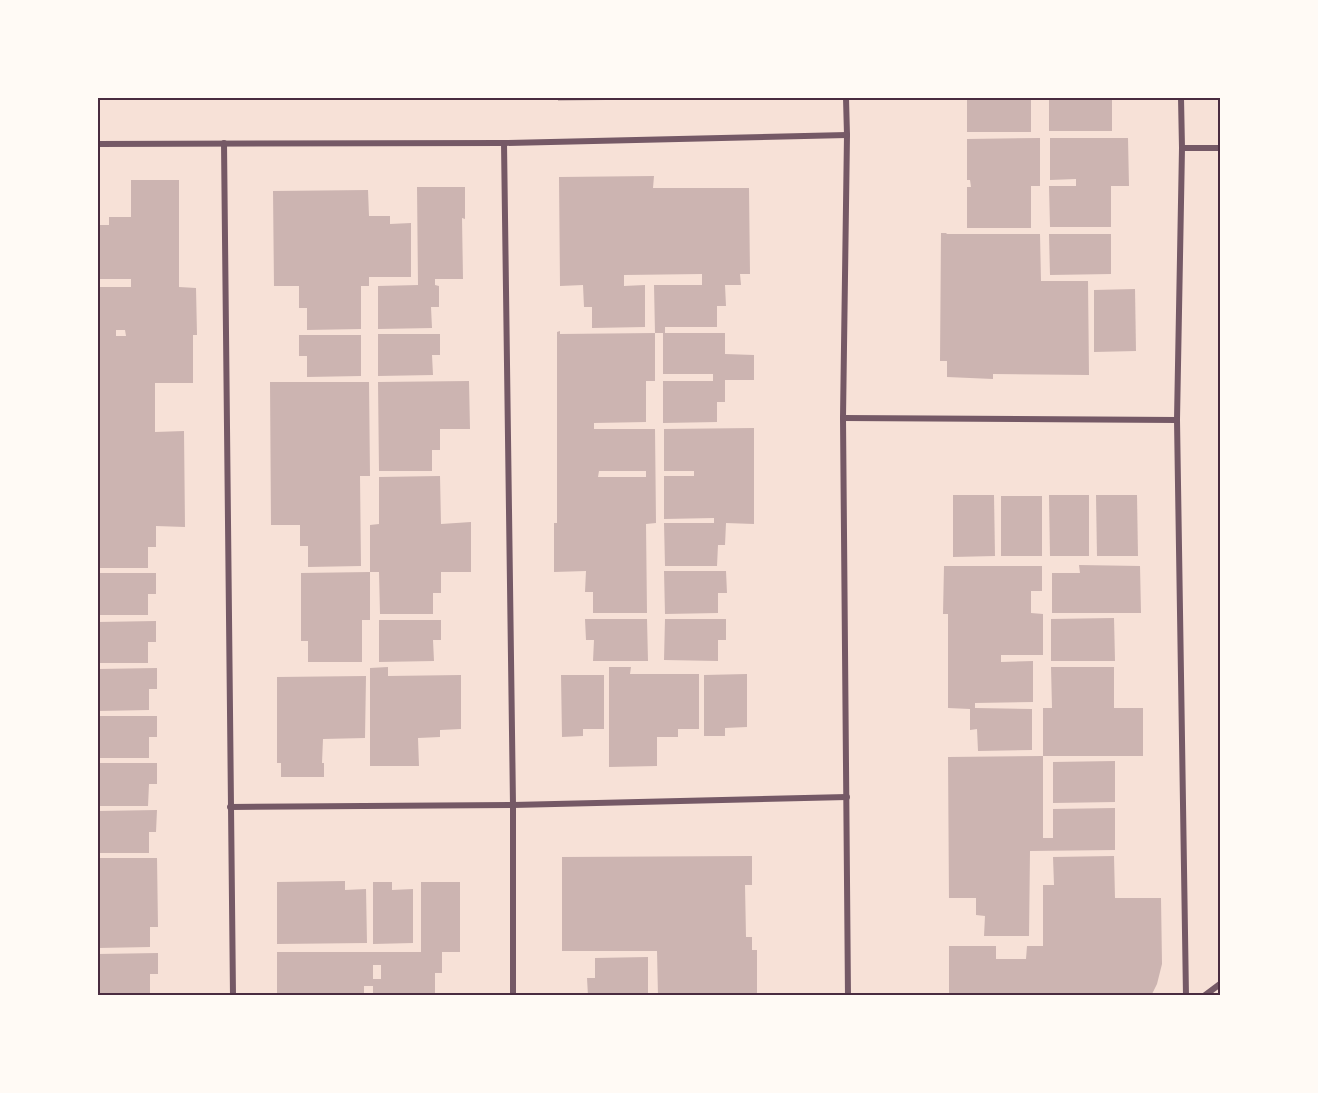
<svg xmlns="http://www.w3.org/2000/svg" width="1318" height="1093" font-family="'Archivo Narrow',sans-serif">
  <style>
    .building { fill: #ccb4b1; fill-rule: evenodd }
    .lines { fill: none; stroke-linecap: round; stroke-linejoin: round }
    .minor { stroke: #755966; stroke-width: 6 }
    .neatline { fill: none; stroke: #4a2c40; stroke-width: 2 }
  </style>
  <rect width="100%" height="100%" fill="#f7e1d7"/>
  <g class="building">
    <polygon points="558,98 606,98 606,100 558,101"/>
    <rect x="967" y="98" width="64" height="34"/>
    <rect x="1049" y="98" width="63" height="33"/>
    <polygon points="1040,138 1040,186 1031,186 1031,228 967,228 967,187 971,187 970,180 967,180 967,139"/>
    <polygon points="1050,138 1128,138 1129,186 1111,186 1111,227 1050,227 1049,186 1076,186 1076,179 1050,180"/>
    <path d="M654,176L653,188H749L750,274H740L741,285H725L726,306H717V327H665V333H725V354L754,355V380H725V402H717V422L663,423V381H713V374H663V333H655V381H646V422L594,423V429H655L656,523L646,524L647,613H593V592H585L586,571L554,572V523H557V332L560,331V334L655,333L654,285H702V274L624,275V286L645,285V327L592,328V307H584L583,285L560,286L559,177ZM599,471H646V477H598Z"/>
    <path d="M131,180H179V287L196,288L197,335H193V383H155V432L184,431L185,527L156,526V547H148V568H98V287H131V279H98V225H109V217H131ZM116,330H125L126,336H116Z"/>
    <polygon points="417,187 465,187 465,219 462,218 463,279 435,279 435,285 439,286 439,307 431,307 432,328 378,329 378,286 418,285"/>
    <polygon points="368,190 369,216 390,216 390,224 411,223 411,277 369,277 369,286 361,286 361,329 307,330 307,308 299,308 299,286 274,286 273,191"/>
    <polygon points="941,233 947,233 946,234 1040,234 1041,281 1088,281 1089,375 993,374 993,379 947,377 947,361 940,361"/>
    <polygon points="1049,234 1111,234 1111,274 1050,275"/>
    <polygon points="1135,289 1136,351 1094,352 1094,290"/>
    <polygon points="378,334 440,334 440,355 432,355 433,375 378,376"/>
    <polygon points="299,335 361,335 361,376 307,377 307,356 299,356"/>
    <polygon points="469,381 470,429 440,429 440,450 432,450 432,471 379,471 378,382"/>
    <polygon points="270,382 369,382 370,476 360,476 361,566 308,567 308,546 300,546 300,525 271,525"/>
    <polygon points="754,428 754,524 726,523 725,545 718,545 717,566 665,566 664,523 714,523 714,518 664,519 664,476 694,476 694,471 664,471 664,429"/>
    <polygon points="440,476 441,524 471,522 471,572 441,572 441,593 433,593 433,614 380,614 379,572 370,572 370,525 379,524 379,477"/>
    <polygon points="953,495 994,495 995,556 953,557"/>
    <polygon points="1049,495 1089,495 1089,556 1050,556"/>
    <polygon points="1096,495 1137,495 1138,556 1097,556"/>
    <rect x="1001" y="496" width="41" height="60"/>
    <polygon points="1079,565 1140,566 1141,613 1052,613 1052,573 1080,573"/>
    <polygon points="944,566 1042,566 1042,591 1031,591 1031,613 1043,614 1043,655 1001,655 1001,662 1033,661 1033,702 975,703 975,708 1032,709 1032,750 978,751 977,729 970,730 970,709 948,708 948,614 943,614"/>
    <polygon points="664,571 726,571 727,593 718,593 718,613 665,614"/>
    <polygon points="370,572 370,620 362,620 362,662 308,662 308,641 301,641 301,573"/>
    <polygon points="98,573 156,573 156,594 148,594 148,615 98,615"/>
    <polygon points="1114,618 1115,661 1051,661 1051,619"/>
    <polygon points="585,619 647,619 648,661 593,661 594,640 586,640"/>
    <polygon points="665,619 726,619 726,640 718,640 718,661 664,660"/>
    <polygon points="379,620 441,620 441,640 433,640 434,661 379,662"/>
    <polygon points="156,621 156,642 148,642 148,663 98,663 98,622"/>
    <polygon points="388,667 388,676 461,675 461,729 440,730 440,737 418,738 419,766 370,766 370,668"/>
    <polygon points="609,667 631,667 630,674 699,674 699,729 678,729 678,737 657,737 657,766 609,767"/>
    <polygon points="1051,667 1114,667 1114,708 1143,708 1143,756 1043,756 1043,708 1052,708"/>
    <polygon points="157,668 157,689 149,689 149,710 98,711 98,669"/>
    <polygon points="747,674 747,727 725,728 725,736 704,736 704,675"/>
    <polygon points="561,675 604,675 604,729 583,729 583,736 562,737"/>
    <polygon points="366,676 365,738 323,739 322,763 324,763 324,777 281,777 281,763 277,763 277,677"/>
    <polygon points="98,716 157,716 157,737 149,737 149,758 98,758"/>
    <polygon points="1043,756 1043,838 1053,838 1053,809 1115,808 1115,850 1030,851 1029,936 984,936 985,916 976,915 976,898 949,898 948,757"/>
    <polygon points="1115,761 1115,802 1053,803 1053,762"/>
    <polygon points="98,763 157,763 157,784 149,784 148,806 98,806"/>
    <polygon points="157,810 156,832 149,832 149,853 98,853 98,811"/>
    <polygon points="752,856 752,885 745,885 746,937 752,937 752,950 757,950 757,996 658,996 657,951 562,951 562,857"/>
    <polygon points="1114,856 1115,898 1161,898 1162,964 1157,984 1151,996 949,996 949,946 996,946 996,959 1026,959 1027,946 1043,946 1043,885 1054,885 1053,857"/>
    <polygon points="98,858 157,858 158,927 150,927 150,947 98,948"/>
    <polygon points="345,881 345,890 366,889 367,943 277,944 277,882"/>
    <polygon points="373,882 392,882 392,890 413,889 413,943 373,944"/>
    <path d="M421,882H460V952H442V973H435V996H373V986H364V996H277V952H421ZM373,965H381V979H373Z"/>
    <polygon points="158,953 158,974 150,974 150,995 98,995 98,954"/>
    <polygon points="648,957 648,996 588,996 587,978 595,978 595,958"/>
  </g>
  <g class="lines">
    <g class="minor">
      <polyline points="846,98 847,135 843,418 848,996"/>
      <polyline points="1181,98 1182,148 1177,420 1186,996"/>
      <polyline points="224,143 233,996"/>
      <polyline points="504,143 513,805 513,996"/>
      <polyline points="98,144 504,143 847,135"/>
      <polyline points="1182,148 1220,148"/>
      <polyline points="843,418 1177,420"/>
      <polyline points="230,807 513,805 847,797"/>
      <polyline points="1204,996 1220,984"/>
    </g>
  </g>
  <rect width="1318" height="1093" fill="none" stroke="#fffaf5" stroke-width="198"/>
  <rect x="99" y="99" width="1120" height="895" class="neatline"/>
</svg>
